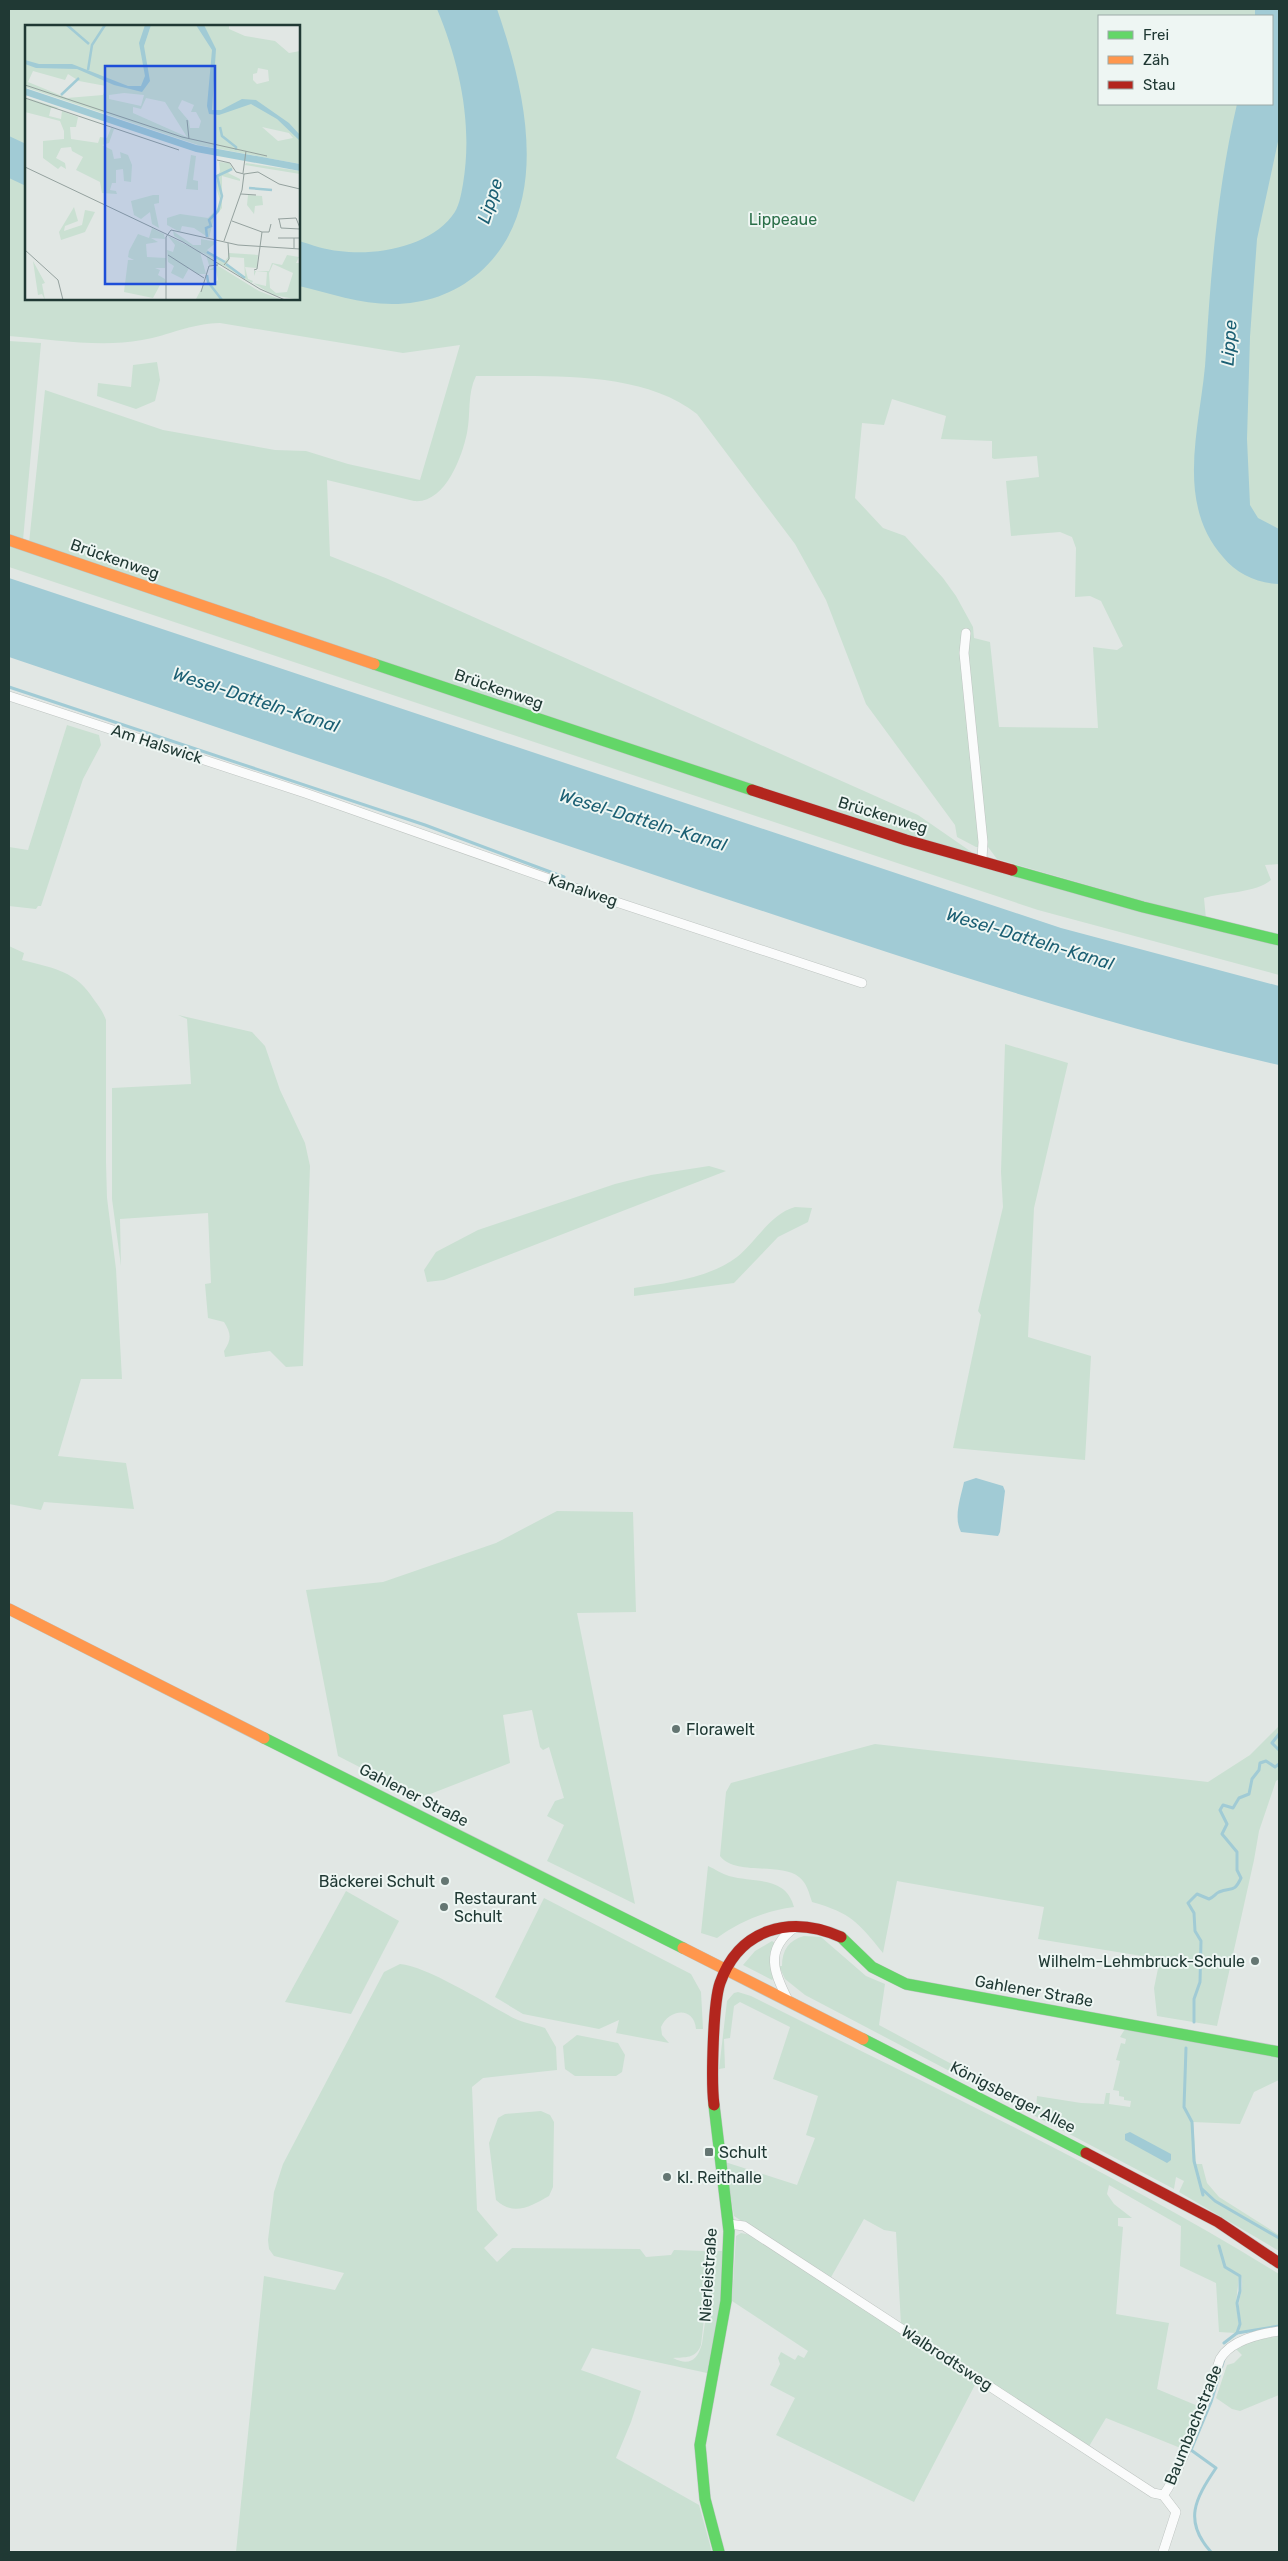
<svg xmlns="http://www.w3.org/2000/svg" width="1288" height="2561" font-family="Rubik,sans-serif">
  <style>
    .green { fill: #cae0d2; fill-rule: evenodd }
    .water { fill: #a1cbd5 }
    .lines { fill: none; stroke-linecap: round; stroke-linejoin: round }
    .stream { stroke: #a1cbd5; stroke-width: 3 }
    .street-casing { stroke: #bec4c1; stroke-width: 10 }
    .fast-casing { stroke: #bdc5c2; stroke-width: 12 }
    .slow-casing { stroke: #bdc5c2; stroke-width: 12 }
    .jam-casing { stroke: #bdc5c2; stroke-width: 12 }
    .street { stroke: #fafbfb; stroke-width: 9 }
    .fast { stroke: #63d668; stroke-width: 11 }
    .slow { stroke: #ff974d; stroke-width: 11 }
    .jam { stroke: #b3261e; stroke-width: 11 }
    .poi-dot { fill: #647672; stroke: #eef6f3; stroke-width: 2 }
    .labels { text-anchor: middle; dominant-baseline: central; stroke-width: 4; stroke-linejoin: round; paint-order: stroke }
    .park-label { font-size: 16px; fill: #2b6f49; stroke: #eef6f3 }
    .street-label { font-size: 16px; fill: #203934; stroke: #eef6f3 }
    .poi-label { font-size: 16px; fill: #203934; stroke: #eef6f3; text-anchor: start }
    .water-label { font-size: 18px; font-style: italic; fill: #1b5f73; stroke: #eef6f3 }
    .inset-river { fill: none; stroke: #a1cbd5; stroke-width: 2.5 }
    .inset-road { fill: none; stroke: #94a19e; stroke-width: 1 }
    .view { fill: #1d4ed8; fill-opacity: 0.15; stroke: #1d4ed8; stroke-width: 2.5 }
    .inset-edge { fill: none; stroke: #203934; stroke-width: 2.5 }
  </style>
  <rect width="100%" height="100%" fill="#e1e7e4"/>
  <g class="green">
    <path d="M9,9H1279V864L1265,865L1271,880C1256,893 1224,892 1204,898L1206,919L997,859L988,847H976L957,837L955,825L866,704L826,600L795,544L697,414C640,369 545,377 476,376C467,394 471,413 467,433C462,457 445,504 414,501L327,480L330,556L388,579L918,815L973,853L897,833L657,755L29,543L45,390L163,430L275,450L306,451L348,464L420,480L460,345L403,353L220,323C188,324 171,335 142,340C99,348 52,339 9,336ZM1099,16H1272V104H1099ZM26,26H299V299H26ZM892,399L946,416L941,439L992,441V458L994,459L1037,456L1039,477L1006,481L1011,536L1060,532L1072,537L1076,548L1075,597L1090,596L1101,601L1123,646L1117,650L1093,647L1098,728L999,727L990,642L974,638L973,627L956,596L943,578L905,536L883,528L855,498L862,423L884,425Z"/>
    <polygon points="9,341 41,343 23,540 9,535"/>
    <polygon points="157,362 160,380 155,401 136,409 97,396 98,383 131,387 133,365"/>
    <polygon points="9,544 594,742 1279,945 1279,975 1038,910 9,567"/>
    <polygon points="67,725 99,735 101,745 83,779 41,906 38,906 36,909 9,906 9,847 28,850"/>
    <path d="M9,946L24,953L22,960C49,967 73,970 90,994C96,1003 102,1009 106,1020V1162L107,1198L116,1269L122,1379H81L58,1456L126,1463L134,1509L44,1502L41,1510L9,1504Z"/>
    <path d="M178,1015L252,1032L265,1046L280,1090L305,1143L310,1166L303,1366L286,1367L270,1351L225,1357L224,1351C232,1339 231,1333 224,1322L208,1318L205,1284L211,1283L208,1213L120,1219L121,1266L112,1199V1088L191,1084L187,1019Z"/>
    <polygon points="1005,1044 1068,1063 1034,1208 1028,1337 1091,1356 1085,1460 953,1448 981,1315 978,1311 1003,1207 1001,1172"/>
    <polygon points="709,1166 726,1171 444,1280 427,1282 424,1270 436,1252 478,1230 615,1184 651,1175"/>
    <path d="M795,1207L812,1208L808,1222L778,1237L734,1283L634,1296V1288C668,1283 709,1278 737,1257C757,1241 770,1214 795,1207Z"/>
    <polygon points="557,1511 633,1512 636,1612 577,1613 635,1904 547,1861 564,1825 547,1816 555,1801 564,1798 549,1747 543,1750 540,1747 532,1710 503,1715 510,1763 420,1798 338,1756 306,1590 383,1582 496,1543"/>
    <path d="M1279,1726V1779L1276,1781L1259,1831L1254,1860L1217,2026L1157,2016L1154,1988L1160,1959L1038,1939L1044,1907L897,1881L883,1953C858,1922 851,1913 812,1902C809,1893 807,1883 799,1877C780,1862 735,1876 720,1856L726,1792L731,1783L875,1744L1208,1782L1250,1755Z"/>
    <path d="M708,1866C715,1869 722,1874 729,1876C755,1883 786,1876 794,1907C765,1911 741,1921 717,1938L701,1933Z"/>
    <polygon points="346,1891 399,1921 351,2014 285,2002"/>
    <path d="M544,1898L691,1974L701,1992L703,2029H696C694,2006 669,2009 661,2027L662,2035L669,2043L616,2033L619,2020L599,2029L523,2014L495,1997Z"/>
    <path d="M804,1936L821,1937L866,1976L885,1984L879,2025L987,2083L988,2086L998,2089L1036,2108L1037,2096L1081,2103L1104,2104L1106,2093H1110L1109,2104L1130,2107L1131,2101L1124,2100V2097L1119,2096V2091L1113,2090L1120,2061L1116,2060L1121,2043L1125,2044L1126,2039L1120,2037L1125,2029L1279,2057V2080L1254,2092L1240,2124L1193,2122L1196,2164H1202L1207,2183L1219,2197L1279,2235V2251L1179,2192L1184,2181L1176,2177L1174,2189L805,1995L785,1979L779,1966H782C782,1950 789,1940 804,1936Z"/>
    <polygon points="772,1941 775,1943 770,1960 774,1978 772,1980 743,1965 755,1951"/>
    <path d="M400,1964C426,1966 484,2002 508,2015C519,2022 533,2024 545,2028L556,2047L557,2070L483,2078L472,2087L477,2210L498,2235L484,2248L497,2262L512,2248L640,2249L646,2257L671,2255L674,2250L705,2251L711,2258L701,2345C696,2359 685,2357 673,2358C689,2366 697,2361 702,2344L715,2251H722L721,2301L707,2373L592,2348L581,2370L641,2391L631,2422L616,2458L699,2505L712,2552H236L264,2276L335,2290L344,2273L274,2256L269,2249L268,2240L274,2192L283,2164L384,1972Z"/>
    <path d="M738,1992L751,1996C929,2086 1110,2169 1279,2274V2325L1239,2333C1242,2322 1239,2314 1239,2304C1240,2292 1244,2289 1241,2275L1239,2277L1236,2303L1239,2324L1236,2333L1219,2332L1216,2283L1180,2266L1181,2226L1109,2185L1107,2194L1114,2204L1132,2218H1118V2226L1123,2227L1116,2314L1169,2323L1157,2389L1198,2406L1183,2449L1106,2418L1088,2448L901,2325L896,2232L884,2230L864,2219L830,2279L734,2216L725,2162L797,2185L815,2138L806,2135L818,2096L773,2079L790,2027L740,2002L734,2006L730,2038L724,2039L725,2068L719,2069L727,2001L734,1993Z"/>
    <polygon points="577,2035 618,2043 625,2055 622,2072 616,2076 575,2076 565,2069 563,2046"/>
    <path d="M541,2111L550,2115L554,2122L553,2187L549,2196C531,2206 514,2217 496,2200L489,2143L498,2118L505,2114Z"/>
    <polygon points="741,2233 751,2235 977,2381 914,2502 776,2435 795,2398 770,2385 780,2364 778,2358 781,2352 795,2360 798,2355 804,2358 808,2351 732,2301 736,2236"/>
    <polygon points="1279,2336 1279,2395 1240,2411 1232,2409 1216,2398 1227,2365 1234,2363 1242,2355 1235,2348 1243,2343"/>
  </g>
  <g class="water">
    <path d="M437,9H497C525,90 554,207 479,273C454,294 425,304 392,304C360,304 329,293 299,286V241C312,245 326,250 339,251C376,256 428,247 452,216C459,208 461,195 463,184C473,125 460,64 437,9Z"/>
    <path d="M1255,9H1279V137L1257,239L1250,337L1247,439L1250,505L1258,518L1279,529V584C1257,583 1237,574 1223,557C1172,499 1203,419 1206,352C1211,269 1218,185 1237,104H1272V16H1255Z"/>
    <polygon points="9,136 26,144 26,186 9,178"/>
    <path d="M9,578L1061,928L1279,986V1065C1083,1020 893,954 702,891C471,813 240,735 9,657Z"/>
    <path d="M976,1478L1003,1486L1005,1491L1000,1532L998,1536L961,1532C953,1517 961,1497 964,1482Z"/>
    <polygon points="1130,2132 1171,2154 1171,2160 1167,2163 1125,2140 1125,2134"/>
  </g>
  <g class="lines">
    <g class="stream">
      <polyline points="9,687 425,825 564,877"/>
      <polyline points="1279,1734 1272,1743 1279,1750"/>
      <path d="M1194,2022V1999L1200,1982L1201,1941L1195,1931L1194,1913L1188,1903L1197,1894L1209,1899C1214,1897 1215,1894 1219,1892C1232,1887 1234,1893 1241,1878L1237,1870V1852L1222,1834L1227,1824L1220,1810L1223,1805L1233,1808L1239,1798L1249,1794L1252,1779L1259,1770L1260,1763L1266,1761L1275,1767L1279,1764"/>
      <polyline points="1186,2048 1184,2107 1192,2122 1194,2161 1203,2195"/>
      <polyline points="1202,2189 1215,2201 1279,2238"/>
      <polyline points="1219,2246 1225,2267 1240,2276 1240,2291 1237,2303 1240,2324 1237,2333 1224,2343"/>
      <polyline points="1237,2333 1279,2326"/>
      <path d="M1211,2552C1183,2521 1195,2499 1216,2468L1191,2450L1211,2402L1224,2359"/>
    </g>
    <defs>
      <g id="street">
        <polyline points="966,633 964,653 983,842 982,859"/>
        <polyline points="9,696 305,793 595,895 862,983"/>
        <path d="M788,2000C774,1973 764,1950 794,1928"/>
        <polyline points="729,2224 744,2226 1153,2493 1163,2495"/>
        <path d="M1163,2552L1176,2512L1163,2495C1176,2483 1213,2381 1220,2359C1231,2340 1259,2334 1279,2331"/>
      </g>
      <g id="fast">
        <polyline points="374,664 752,790"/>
        <polyline points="1012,870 1143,907 1279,940"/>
        <polyline points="264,1738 683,1948"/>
        <polyline points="841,1937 872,1967 906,1984 1279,2052"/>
        <polyline points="863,2039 1086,2153"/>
        <polyline points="714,2105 729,2231 726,2301 700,2445 705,2499 719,2552"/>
      </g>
      <g id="slow">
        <polyline points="9,540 374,664"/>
        <polyline points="9,1609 264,1738"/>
        <polyline points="683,1948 863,2039"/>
      </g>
      <g id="jam">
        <polyline points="752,790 906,840 1012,870"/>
        <path d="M714,2105C711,2082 713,2003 720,1983C739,1929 790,1914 841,1937"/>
        <polyline points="1086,2153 1218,2222 1279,2263"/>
      </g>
    </defs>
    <use href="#street" class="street-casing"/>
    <use href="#fast" class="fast-casing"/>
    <use href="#slow" class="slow-casing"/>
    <use href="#jam" class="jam-casing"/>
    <use href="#street" class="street"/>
    <use href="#fast" class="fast"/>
    <use href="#slow" class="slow"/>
    <use href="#jam" class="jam"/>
  </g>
  <g class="poi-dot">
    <circle cx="676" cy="1729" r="5"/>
    <circle cx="445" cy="1881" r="5"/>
    <circle cx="444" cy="1907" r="5"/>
    <circle cx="1255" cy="1961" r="5"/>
    <rect x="704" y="2147" width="10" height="10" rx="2.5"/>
    <circle cx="667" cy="2177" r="5"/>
  </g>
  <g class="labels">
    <g class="park-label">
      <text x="783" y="219">Lippeaue</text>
    </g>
    <g class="street-label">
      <text transform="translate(115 559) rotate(19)">Brückenweg</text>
      <text transform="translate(499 689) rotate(19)">Brückenweg</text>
      <text transform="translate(157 744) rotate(18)">Am Halswick</text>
      <text transform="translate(883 815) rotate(17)">Brückenweg</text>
      <text transform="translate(583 890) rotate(19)">Kanalweg</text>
      <text transform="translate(414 1795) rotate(27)">Gahlener Straße</text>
      <text transform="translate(1034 1991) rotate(10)">Gahlener Straße</text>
      <text transform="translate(1013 2097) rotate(27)">Königsberger Allee</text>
      <text transform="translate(708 2275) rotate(-86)">Nierleistraße</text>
      <text transform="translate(947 2358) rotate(33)">Walbrodtsweg</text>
      <text transform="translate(1193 2425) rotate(-68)">Baumbachstraße</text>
    </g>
    <g class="poi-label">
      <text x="686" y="1729">Florawelt</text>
      <text x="435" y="1881" text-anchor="end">Bäckerei Schult</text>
      <text x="454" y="1898">Restaurant<tspan x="454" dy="18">Schult</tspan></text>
      <text x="1245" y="1961" text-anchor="end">Wilhelm-Lehmbruck-Schule</text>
      <text x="719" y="2152">Schult</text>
      <text x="677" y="2177">kl. Reithalle</text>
    </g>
    <g class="water-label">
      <text transform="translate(490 201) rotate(-72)">Lippe</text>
      <text transform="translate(1229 343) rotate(-86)">Lippe</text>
      <text transform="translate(256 700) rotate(18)">Wesel-Datteln-Kanal</text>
      <text transform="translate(643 820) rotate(17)">Wesel-Datteln-Kanal</text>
      <text transform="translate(1030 939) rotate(17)">Wesel-Datteln-Kanal</text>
    </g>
  </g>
  <g transform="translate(25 25)">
    <rect width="275" height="275" fill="#e1e7e4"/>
    <path d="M0,0H204V4L220,11L250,16L264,28L275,26V139L173,120L0,62ZM233,43L243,45L244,56L232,59L228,55V49L232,48ZM8,46L40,55L43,49L54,56L81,61L78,70L42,73L3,57ZM99,68L119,70L116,81L84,74V70ZM121,73L140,77L162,112L108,88V82L116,84ZM157,75L169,80L166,87H171L176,96L174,103H165L164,96L153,83ZM237,102L264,108L268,113L253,116ZM0,72L34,83H26L24,91L36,94L37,86L53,92L51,102H45L46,114L73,118L75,112L82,113L86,103L89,104L84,118L77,120L87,125L89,134L96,133L95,127L103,130L107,140L106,157L99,156L98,144L91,145V158H87L85,165L91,166L92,169L77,168L75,157L51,145L58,132L47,126L46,122L36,123L31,133L40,138L41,144L36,141L33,144L18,133V116L39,114V106L35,96L0,87ZM166,130L171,131L168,155L173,156V165L161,164ZM194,137L204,138L208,144L203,148L215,154V156L197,151V183L189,193L184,213L169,203L157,201L155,207L142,200V193L155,189L183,193L193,183L195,175L190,159L195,146ZM221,138L275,146V149L220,140ZM128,170H134V178L129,179L134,203L127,199L125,187L116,194L109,190L106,176ZM223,170L237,171L238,180L230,181L229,189L222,180ZM49,182L53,196L40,201L39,206L57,200L60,185L70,187L60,207L36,215L34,207ZM127,203L139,209L140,214L126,213L133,217L121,219L122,232L141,233L140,243H130L135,245L133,250L140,254L142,260H135L128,273L99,267L103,235H109L103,232L104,226L113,209L124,213ZM148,206L168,220H176V214L192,217L182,225L199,237L203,232V219L196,217L203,219L204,228L233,230L232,243L220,242L223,254L228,256L227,258L149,211ZM205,232L219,233L220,252L202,239ZM143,211L182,230L197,240H184L181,230L175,227L181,249H173L164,243L158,254L146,248L149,241L143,237L142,225L148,227L150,220L143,211L141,217ZM262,230L274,232L271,238H275V275L248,270L228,258L241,261L242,247L231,246L229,251V246H244L247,238L257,240ZM248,239L268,248L262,267L251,268L245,263L244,248ZM8,236L20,258L17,259L20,275L17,269L13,270ZM192,240L234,266L257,275L171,274L179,259L186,260L193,255L191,245H184Z" fill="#cae0d2" fill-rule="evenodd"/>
    <path d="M120,0H126L119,21L125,56L117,67L89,60L52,44L11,43L0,39V35L14,39H47L103,61H116L120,51L114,18ZM171,0H179L191,24L187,85H196L217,74L231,75L264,98L275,110V116L252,94L226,79L194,90L184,89L182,81L187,25ZM0,63L171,120L275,139V146L171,127L0,70Z" fill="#a1cbd5"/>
    <path class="inset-river" d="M42,0L64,19M63,45L67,20L80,0M36,70L54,53M195,102L197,111L211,122V125M224,163L247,165M182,212L181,203L186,201L184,195L193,186L197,171L192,151L207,144M182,227L200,237M201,239L220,253M182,250L183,257L197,275"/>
    <path class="inset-road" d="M0,60L157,112L242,131M0,73L154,125M162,95L164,114M192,135L205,138L211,147L219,149M0,142L158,217L235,264L260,275M218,148L221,126M219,149L233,147L254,159L275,164M216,169L231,170M253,194L271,193L275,203M254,194L256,203L275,204M207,196L237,207L232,244L229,245M237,207H244L246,199M253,213H269M199,216L217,165L219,149M269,223V213H275M0,225L33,255L38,275M143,230L179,253M199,240L204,234L203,218M176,267L184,241L193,240M141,275V212L146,205L213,220L275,224"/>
    <path class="view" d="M80,41H190V259H80Z"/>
    <rect width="275" height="275" class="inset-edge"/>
  </g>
  <rect width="1288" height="2561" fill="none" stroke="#203934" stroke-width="20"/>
  <rect x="1098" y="15" width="175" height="90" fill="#eef6f3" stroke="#9caaa7"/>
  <rect x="1108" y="31" width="25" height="8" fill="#63d668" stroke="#9caaa7"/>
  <text x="1143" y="40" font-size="15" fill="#203934">Frei</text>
  <rect x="1108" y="56" width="25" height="8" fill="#ff974d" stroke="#9caaa7"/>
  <text x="1143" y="65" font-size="15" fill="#203934">Zäh</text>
  <rect x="1108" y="81" width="25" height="8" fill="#b3261e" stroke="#9caaa7"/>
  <text x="1143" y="90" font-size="15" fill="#203934">Stau</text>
</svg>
